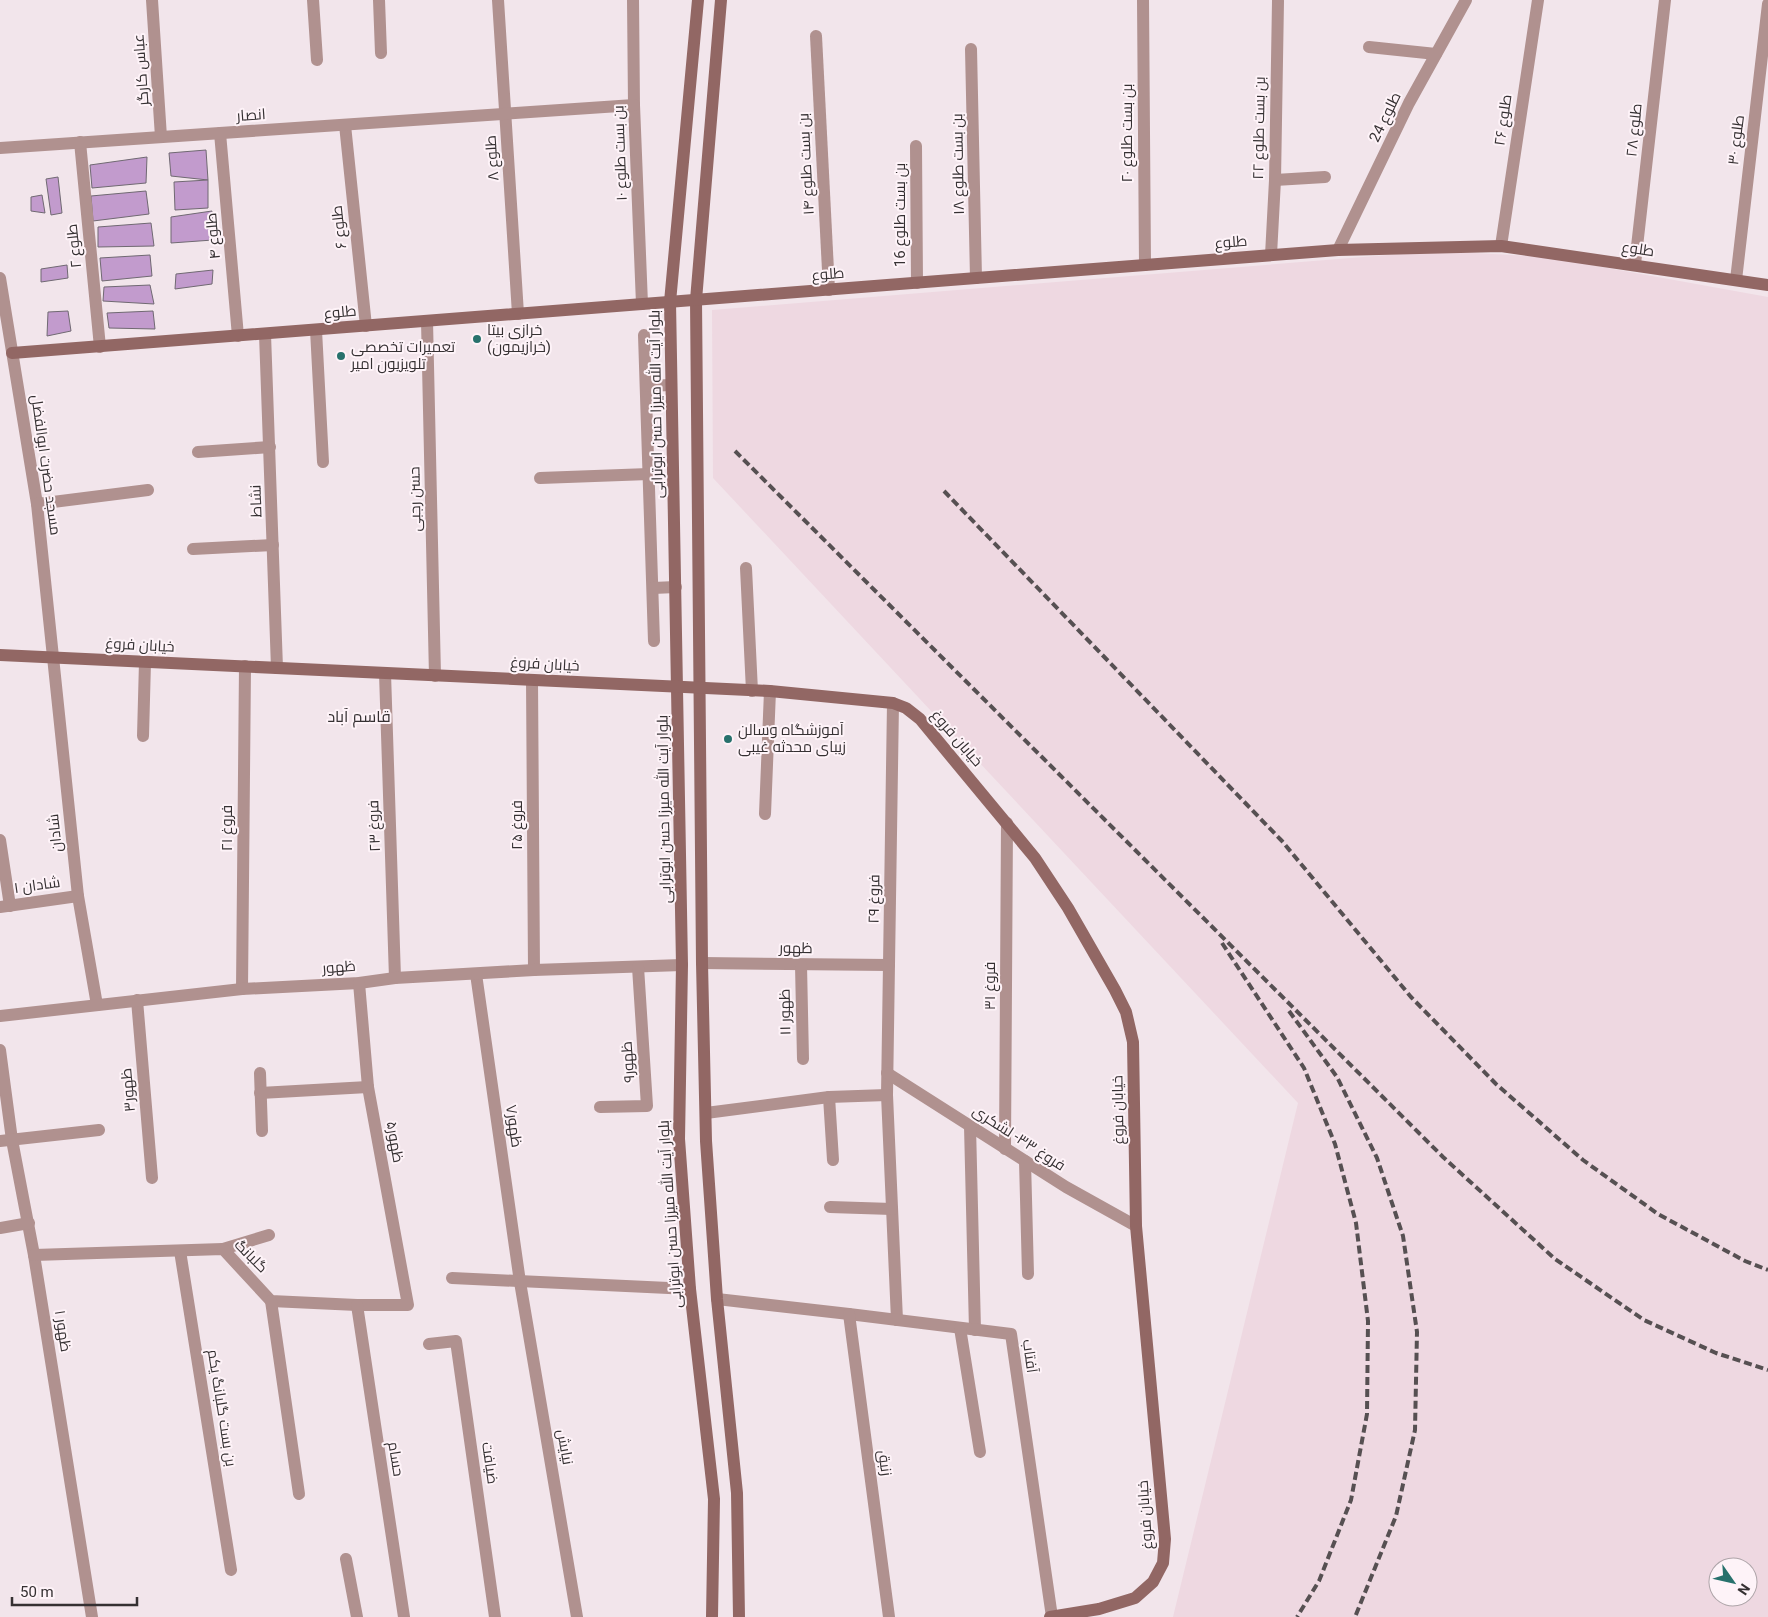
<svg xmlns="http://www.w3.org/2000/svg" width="1768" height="1617" font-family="Roboto,Cairo,sans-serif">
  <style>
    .built { fill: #eed8e1; fill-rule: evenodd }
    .building { fill: #c29bcd; stroke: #706972 }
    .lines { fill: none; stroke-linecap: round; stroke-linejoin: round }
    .street { stroke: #b0918f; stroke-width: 12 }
    .secondary { stroke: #926764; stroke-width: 12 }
    .rail { stroke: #565052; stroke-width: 4; stroke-dasharray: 8 4; stroke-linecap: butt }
    .poi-dot { fill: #27716c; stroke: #fef3f8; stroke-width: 2 }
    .labels { text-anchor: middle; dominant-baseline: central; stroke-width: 4; stroke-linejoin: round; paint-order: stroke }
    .street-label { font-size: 15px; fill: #353032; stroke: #fef3f8 }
    .poi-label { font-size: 15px; fill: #353032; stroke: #fef3f8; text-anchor: start }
    .neighbourhood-label { font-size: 16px; fill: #353032; stroke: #fef3f8 }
  </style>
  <rect width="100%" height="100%" fill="#f2e5eb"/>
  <path class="built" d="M1437,251L1547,257L1768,297V1617H1173L1298,1103L713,478L712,310ZM1718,1567H1748V1597H1718Z"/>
  <g class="building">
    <polygon points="206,150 208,180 171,176 169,153"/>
    <polygon points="147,157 146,183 92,188 90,165"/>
    <polygon points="58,177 62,213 51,215 46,179"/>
    <polygon points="208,180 208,208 175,210 174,182"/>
    <polygon points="146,191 149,214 93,221 91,196"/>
    <polygon points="42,195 45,213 31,211 31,197"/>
    <polygon points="212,211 213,240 171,243 171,217"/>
    <polygon points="151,223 154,246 98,247 98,227"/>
    <polygon points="150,255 152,276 102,281 100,258"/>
    <polygon points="67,265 68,278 41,282 41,269"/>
    <polygon points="213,270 212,284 175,289 176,274"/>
    <polygon points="150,285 154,304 103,301 104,287"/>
    <polygon points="68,311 71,331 47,336 48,312"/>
    <polygon points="153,311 155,329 109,328 107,313"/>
  </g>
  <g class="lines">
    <g class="street">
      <polyline points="152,0 161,137"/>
      <polyline points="313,0 317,60"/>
      <polyline points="379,0 381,53"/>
      <polyline points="498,0 518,314"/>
      <polyline points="633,0 634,105 642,304"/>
      <polyline points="1143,0 1145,265"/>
      <polyline points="816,36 829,290"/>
      <polyline points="1369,47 1436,54"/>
      <polyline points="971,49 976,278"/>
      <polyline points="345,125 366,326"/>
      <polyline points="220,133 238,336"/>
      <polyline points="80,142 100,347"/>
      <polyline points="916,146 917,283"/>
      <polyline points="0,148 634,105"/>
      <polyline points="1275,180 1325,177"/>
      <polyline points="1501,246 1538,0"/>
      <polyline points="1338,250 1409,103 1466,0"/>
      <polyline points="1271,255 1275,180 1278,1"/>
      <polyline points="1635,264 1665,0"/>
      <polyline points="0,278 37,504 78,896 97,1005"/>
      <polyline points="1736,280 1768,4"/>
      <polyline points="427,321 435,676"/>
      <polyline points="316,330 323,462"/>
      <polyline points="265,334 277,668"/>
      <polyline points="644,335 654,641"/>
      <polyline points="646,386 671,385"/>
      <polyline points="198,452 270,447"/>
      <polyline points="540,478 649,474"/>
      <polyline points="37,504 148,490"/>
      <polyline points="193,549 273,545"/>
      <polyline points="746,568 752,691"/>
      <polyline points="653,588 676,587"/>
      <polyline points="385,673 395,978"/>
      <polyline points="532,680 534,970"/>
      <polyline points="893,703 887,1095 897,1320"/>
      <polyline points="143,736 145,662"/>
      <polyline points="765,814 770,691"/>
      <polyline points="0,840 10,906"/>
      <polyline points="0,907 78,896"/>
      <polyline points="702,963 889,965"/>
      <polyline points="801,965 803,1059"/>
      <polyline points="476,974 520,1282 577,1617"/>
      <polyline points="242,989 245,666"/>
      <polyline points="137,1000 152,1178"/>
      <polyline points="0,1016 242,989 359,983 395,978 534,970 682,965"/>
      <polyline points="0,1050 12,1140 34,1255 92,1617"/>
      <polyline points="260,1073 262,1131"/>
      <polyline points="887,1073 1066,1187 1136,1226"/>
      <polyline points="260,1093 368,1087"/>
      <polyline points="829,1097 833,1160"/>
      <polyline points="600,1107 647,1106 638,967"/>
      <polyline points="706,1113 829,1097 887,1095"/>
      <polyline points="970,1126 975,1330"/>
      <polyline points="0,1141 99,1130"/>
      <polyline points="1005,1149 1007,823"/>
      <polyline points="1025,1161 1028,1274"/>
      <polyline points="830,1207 892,1209"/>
      <polyline points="0,1228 29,1223"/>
      <polyline points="223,1249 269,1235"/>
      <polyline points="180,1251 231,1570"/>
      <polyline points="34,1255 223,1249 271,1301 357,1305 408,1305 368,1087 359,983"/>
      <polyline points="452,1278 690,1289"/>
      <polyline points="717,1299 849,1314 1011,1334 1052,1617"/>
      <polyline points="271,1301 299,1494"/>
      <polyline points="357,1305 404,1617"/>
      <polyline points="849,1314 889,1617"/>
      <polyline points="960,1328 980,1452"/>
      <polyline points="429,1344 456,1341 495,1617"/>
      <polyline points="346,1559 357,1617"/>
    </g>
    <g class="secondary">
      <polyline points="698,0 670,302 682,965 679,1139 690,1289 714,1499 712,1617"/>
      <polyline points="721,0 696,300 702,963 706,1141 717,1299 737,1493 739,1617"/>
      <polyline points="12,353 1338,250 1501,246 1768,285"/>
      <polyline points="0,655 770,691 893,703 906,708 920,719 1035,858 1068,908 1115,990 1126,1012 1133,1042 1136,1226 1165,1539 1163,1563 1153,1582 1135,1598 1099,1609 1050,1617"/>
    </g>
    <g class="rail">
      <polyline points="735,451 1443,1157 1555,1259 1644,1320 1716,1353 1768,1370"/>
      <polyline points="944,491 1282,841 1411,997 1496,1084 1583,1160 1658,1214 1745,1261 1768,1270"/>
      <polyline points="1222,943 1304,1068 1335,1144 1356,1223 1368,1321 1367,1414 1351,1500 1319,1581 1297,1617"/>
      <polyline points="1289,1011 1337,1077 1377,1158 1403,1236 1417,1332 1415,1430 1396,1516 1355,1617"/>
    </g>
  </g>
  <g class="poi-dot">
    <circle cx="477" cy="339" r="5"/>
    <circle cx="341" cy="356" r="5"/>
    <circle cx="728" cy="739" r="5"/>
  </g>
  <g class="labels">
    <g class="street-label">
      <text transform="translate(141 70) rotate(-94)">عباس کارگر</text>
      <text transform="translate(251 115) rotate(-4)">انصار</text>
      <text transform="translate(1385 117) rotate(-64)">طلوع 24</text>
      <text transform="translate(1503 120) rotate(-82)">طلوع ۲۶</text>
      <text transform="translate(1259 128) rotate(-89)">بن بست طلوع ۲۲</text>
      <text transform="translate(1634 130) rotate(-84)">طلوع ۲۸</text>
      <text transform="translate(1127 133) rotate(-90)">بن بست طلوع ۲۰</text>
      <text transform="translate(1736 140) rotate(-83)">طلوع ۳۰</text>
      <text transform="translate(620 153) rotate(-92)">بن بست طلوع ۱۰</text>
      <text transform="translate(492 158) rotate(-94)">طلوع ۸</text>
      <text transform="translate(806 164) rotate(-93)">بن بست طلوع ۱۴</text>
      <text transform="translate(958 164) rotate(-91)">بن بست طلوع ۱۸</text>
      <text transform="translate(900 215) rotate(-90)">بن بست طلوع 16</text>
      <text transform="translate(339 227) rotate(-96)">طلوع ۶</text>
      <text transform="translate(213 236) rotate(-95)">طلوع ۴</text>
      <text transform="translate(1231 242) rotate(-4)">طلوع</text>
      <text transform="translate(74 246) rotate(-96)">طلوع ۲</text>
      <text transform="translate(1638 249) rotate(8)">طلوع</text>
      <text transform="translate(828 274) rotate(-4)">طلوع</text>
      <text transform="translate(340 312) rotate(-5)">طلوع</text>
      <text transform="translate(656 404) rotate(-91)">بلوار آیت الله میرزا حسن ابوترابی</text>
      <text transform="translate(46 465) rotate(82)">مسجد حضرت ابوالفضل</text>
      <text transform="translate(415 499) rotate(-91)">حسن رجبی</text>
      <text transform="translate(256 501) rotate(-92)">نشاط</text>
      <text transform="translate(140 645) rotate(3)">خیابان فروغ</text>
      <text transform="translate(545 664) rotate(3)">خیابان فروغ</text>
      <text transform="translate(957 738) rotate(49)">خیابان فروغ</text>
      <text transform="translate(664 809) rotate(-91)">بلوار آیت الله میرزا حسن ابوترابی</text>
      <text transform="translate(517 825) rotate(-90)">فروغ ۲۵</text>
      <text transform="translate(374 826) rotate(-92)">فروغ ۲۳</text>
      <text transform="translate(227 828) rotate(-90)">فروغ ۲۱</text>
      <text transform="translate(55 833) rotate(-96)">شادان</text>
      <text transform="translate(37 885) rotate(-8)">شادان ۱</text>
      <text transform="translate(874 899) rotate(-89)">فروغ ۲۹</text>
      <text transform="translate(796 948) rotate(1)">ظهور</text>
      <text transform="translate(339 967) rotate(-4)">ظهور</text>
      <text transform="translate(990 986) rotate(-90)">فروغ ۳۱</text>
      <text transform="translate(785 1012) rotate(-91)">ظهور ۱۱</text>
      <text transform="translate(628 1062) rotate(-94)">ظهور۹</text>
      <text transform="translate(128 1090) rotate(-95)">ظهور۳</text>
      <text transform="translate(1118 1110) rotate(-91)">خیابان فروغ</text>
      <text transform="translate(514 1126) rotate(82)">ظهور۷</text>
      <text transform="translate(1019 1138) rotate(33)">فروغ ۳۳- لشکری</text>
      <text transform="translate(395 1142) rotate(80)">ظهور۵</text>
      <text transform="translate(670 1214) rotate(-94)">بلوار آیت الله میرزا حسن ابوترابی</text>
      <text transform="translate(251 1256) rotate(45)">گلبانگ</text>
      <text transform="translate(63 1331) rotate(81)">ظهور ۱</text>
      <text transform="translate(1030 1356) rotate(82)">آفتاب</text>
      <text transform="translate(222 1408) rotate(81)">بن بست گلبانگ یکم</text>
      <text transform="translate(565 1447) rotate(80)">نيايش</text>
      <text transform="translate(396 1459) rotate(81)">حسام</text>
      <text transform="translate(490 1463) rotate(82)">ضیافت</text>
      <text transform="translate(885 1463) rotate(83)">زنبق</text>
      <text transform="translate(1145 1515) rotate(-94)">خیابان فروغ</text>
    </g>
    <g class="poi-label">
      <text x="487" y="330">خرازی بیتا<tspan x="487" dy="17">(خرازیمون)</tspan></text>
      <text x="351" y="347">تعمیرات تخصصی<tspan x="351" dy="17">تلویزیون امیر</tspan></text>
      <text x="738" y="730">آموزشگاه وسالن<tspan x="738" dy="17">زیبای محدثه غیبی</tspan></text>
    </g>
    <g class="neighbourhood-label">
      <text x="359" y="716">قاسم آباد</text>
    </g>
  </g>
  <g transform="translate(1733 1582) rotate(124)"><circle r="24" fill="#fef3f8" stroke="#aea5a9"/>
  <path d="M0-4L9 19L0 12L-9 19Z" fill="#27716c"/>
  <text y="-8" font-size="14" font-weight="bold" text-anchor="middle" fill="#353032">N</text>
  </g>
  <path d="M12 1597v8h125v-8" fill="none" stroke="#353032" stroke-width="2.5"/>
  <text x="20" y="1597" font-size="15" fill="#353032" stroke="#fef3f8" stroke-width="4" paint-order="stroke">50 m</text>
</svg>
